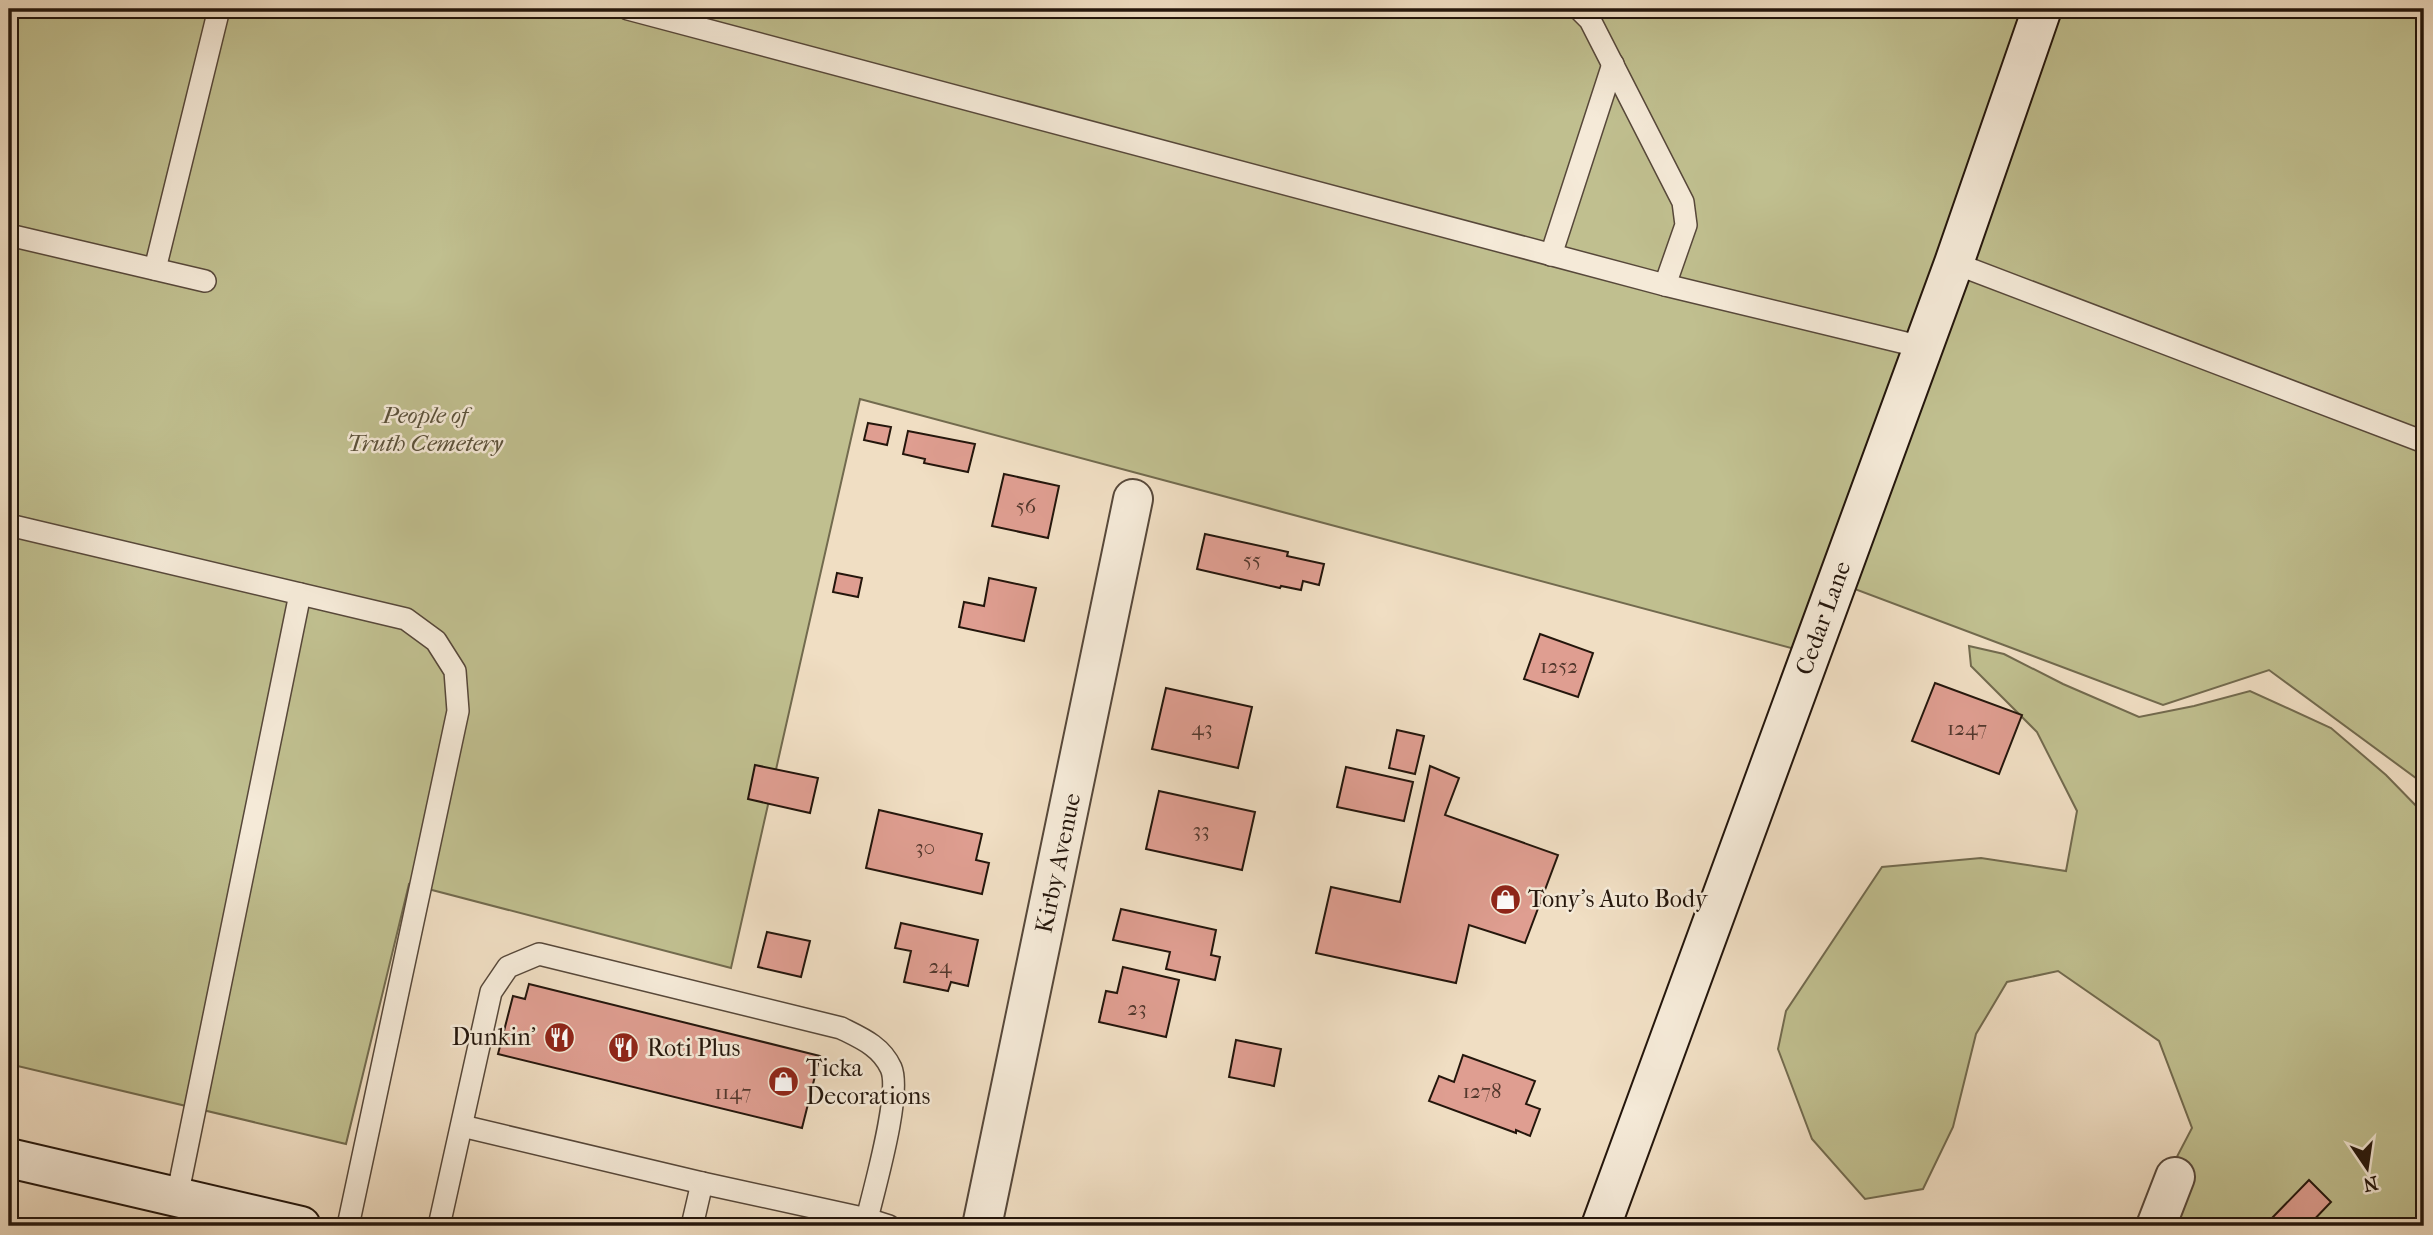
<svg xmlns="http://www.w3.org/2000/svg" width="2433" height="1235" font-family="'IM FELL French Canon',serif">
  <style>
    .green { fill: #c0bf8f; stroke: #726a4e; stroke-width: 2 }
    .building { fill: #df9e91; stroke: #24160c; stroke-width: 2 }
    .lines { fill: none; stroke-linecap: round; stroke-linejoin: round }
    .lane-casing { stroke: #57483a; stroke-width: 24 }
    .street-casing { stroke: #57483a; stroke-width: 42 }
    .secondary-casing { stroke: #24160c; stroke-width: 42 }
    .lane { stroke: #f5ead8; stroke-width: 21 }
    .street { stroke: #f5ead8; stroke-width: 38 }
    .secondary { stroke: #f5ead8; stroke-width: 38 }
    .labels { text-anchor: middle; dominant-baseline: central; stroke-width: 5; stroke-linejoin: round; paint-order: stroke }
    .number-label { font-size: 21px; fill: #53382d }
    .park-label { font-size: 24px; font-style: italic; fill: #5b513a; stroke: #f5ead8 }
    .street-label { font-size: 24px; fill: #24160c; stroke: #f5ead8 }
    .poi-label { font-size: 24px; fill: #24160c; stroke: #f5ead8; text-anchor: start }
  </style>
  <rect width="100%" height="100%" fill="#f0dec3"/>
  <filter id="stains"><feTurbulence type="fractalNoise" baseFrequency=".00286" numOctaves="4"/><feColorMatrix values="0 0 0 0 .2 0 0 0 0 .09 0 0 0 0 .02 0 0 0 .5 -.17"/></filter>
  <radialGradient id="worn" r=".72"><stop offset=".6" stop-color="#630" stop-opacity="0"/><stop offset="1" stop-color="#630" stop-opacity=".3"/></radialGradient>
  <g class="green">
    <polygon points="9,9 2424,9 2424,784 2269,670 2163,705 1839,583 1810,653 860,399 731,968 409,884 346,1144 9,1064"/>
    <polygon points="1969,646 2004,654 2063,684 2139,717 2194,706 2250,691 2331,728 2386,775 2424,814 2424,1226 2152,1226 2158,1193 2192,1128 2159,1041 2058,971 2007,982 1976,1034 1953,1127 1923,1189 1865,1199 1812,1139 1778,1049 1786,1011 1882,867 1981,858 2066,871 2077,811 2037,732 1971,666"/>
  </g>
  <g class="building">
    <polygon points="868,423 891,427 887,445 864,440"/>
    <polygon points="908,431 975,444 968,472 924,463 925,459 903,454"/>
    <polygon points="1004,474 1059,486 1048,538 992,526"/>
    <polygon points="1205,534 1288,552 1287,556 1324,564 1319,585 1303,581 1301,590 1281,586 1280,588 1197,569"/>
    <polygon points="837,573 862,578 858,597 833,592"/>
    <polygon points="989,578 1036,588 1024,641 959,627 964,602 984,606"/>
    <polygon points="1540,634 1593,653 1578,697 1524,679"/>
    <polygon points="1935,683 2022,715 1999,774 1912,741"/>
    <polygon points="1166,688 1252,707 1238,768 1152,749"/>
    <polygon points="1397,730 1424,736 1415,774 1389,768"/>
    <polygon points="755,765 818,778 810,813 748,799"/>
    <polygon points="1430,766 1459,778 1445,815 1558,855 1525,943 1469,925 1456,983 1316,953 1331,887 1400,902"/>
    <polygon points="1346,767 1413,782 1404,821 1337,807"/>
    <polygon points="1159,791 1255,812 1242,870 1146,849"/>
    <polygon points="879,810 982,834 976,860 989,863 982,894 866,868"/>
    <polygon points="1121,909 1216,930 1211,955 1220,957 1215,980 1166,969 1170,952 1113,940"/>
    <polygon points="901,923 978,940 968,986 951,982 948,991 904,982 911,951 895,948"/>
    <polygon points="767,932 810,941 801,977 758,967"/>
    <polygon points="1123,967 1179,980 1166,1037 1099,1022 1106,991 1117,993"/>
    <polygon points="529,984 820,1056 802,1128 498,1054 513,996 525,999"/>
    <polygon points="1236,1040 1281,1049 1274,1086 1229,1077"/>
    <polygon points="1463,1055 1535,1081 1526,1104 1540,1109 1530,1136 1516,1130 1516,1133 1429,1101 1439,1076 1454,1082"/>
    <polygon points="2309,1180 2331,1202 2308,1226 2278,1226 2271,1219"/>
  </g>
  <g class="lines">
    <defs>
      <g id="lane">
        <polyline points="628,9 1665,285 1922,347"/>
        <polyline points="1579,9 1590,20 1683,202 1686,225 1665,285"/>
        <polyline points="9,235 205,281"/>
        <polyline points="1551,255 1613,64"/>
        <polyline points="1954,263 2424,442"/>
        <polyline points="155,269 219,9"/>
        <polyline points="9,525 406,619 436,641 455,671 458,711 348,1226"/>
        <polyline points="462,1126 702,1183 867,1219 889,1226"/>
        <polyline points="177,1197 300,594"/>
        <path d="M439,1226L491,992L508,967L539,954L841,1028C861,1038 881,1046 891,1068C902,1093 874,1189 867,1219"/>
        <polyline points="692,1226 702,1183"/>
      </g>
      <g id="street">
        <polyline points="982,1226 1133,499"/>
        <polyline points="2156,1226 2175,1177"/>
      </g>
      <g id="secondary">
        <polyline points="9,1158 301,1226"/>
        <polyline points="1601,1226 1954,263 2042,9"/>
      </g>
    </defs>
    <use href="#lane" class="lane-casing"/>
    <use href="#street" class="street-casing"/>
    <use href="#secondary" class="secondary-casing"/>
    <use href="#lane" class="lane"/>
    <use href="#street" class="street"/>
    <use href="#secondary" class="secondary"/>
  </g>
  <defs>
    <symbol id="shop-disc" viewBox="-11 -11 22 22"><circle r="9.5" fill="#8f2418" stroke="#f5ead8"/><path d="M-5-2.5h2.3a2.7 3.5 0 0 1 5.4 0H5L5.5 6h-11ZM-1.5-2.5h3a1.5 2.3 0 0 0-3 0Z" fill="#fff"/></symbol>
    <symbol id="restaurant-disc" viewBox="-11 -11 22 22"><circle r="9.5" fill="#8f2418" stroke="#f5ead8"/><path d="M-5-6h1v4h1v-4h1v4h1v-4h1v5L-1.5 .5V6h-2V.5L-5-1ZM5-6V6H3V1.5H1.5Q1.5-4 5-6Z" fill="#fff"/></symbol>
  </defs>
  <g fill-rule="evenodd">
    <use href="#shop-disc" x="1488" y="882" width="35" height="35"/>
    <use href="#restaurant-disc" x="542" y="1020" width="35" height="35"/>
    <use href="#restaurant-disc" x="606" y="1030" width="35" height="35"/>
    <use href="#shop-disc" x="766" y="1064" width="35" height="35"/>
  </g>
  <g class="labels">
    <g class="number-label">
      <text x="1026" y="506">56</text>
      <text x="1252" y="560">55</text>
      <text x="1559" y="666">1252</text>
      <text x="1202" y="728">43</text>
      <text x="1967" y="728">1247</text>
      <text x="1201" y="830">33</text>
      <text x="925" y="847">30</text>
      <text x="940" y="966">24</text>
      <text x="1137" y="1008">23</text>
      <text x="1482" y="1091">1278</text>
      <text x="733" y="1092">1147</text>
    </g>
    <g class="park-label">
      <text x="425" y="415">People of<tspan x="425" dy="28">Truth Cemetery</tspan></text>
    </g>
    <g class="street-label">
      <text transform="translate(1823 618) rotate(-70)">Cedar Lane</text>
      <text transform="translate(1058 863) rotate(-78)">Kirby Avenue</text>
    </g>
    <g class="poi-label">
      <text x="1528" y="899">Tony's Auto Body</text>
      <text x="536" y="1037" text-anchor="end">Dunkin'</text>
      <text x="647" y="1048">Roti Plus</text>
      <text x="806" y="1068">Ticka<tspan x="806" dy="28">Decorations</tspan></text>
    </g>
  </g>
  <rect width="2433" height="1235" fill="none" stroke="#f0dec3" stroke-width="35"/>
  <rect x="10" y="10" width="2412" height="1214" fill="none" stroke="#24160c" stroke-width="3.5"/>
  <rect x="18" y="18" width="2398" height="1200" fill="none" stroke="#24160c" stroke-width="2"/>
  <g transform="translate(2367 1168) rotate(167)" stroke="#f5ead8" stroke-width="5" paint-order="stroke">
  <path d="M0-5L12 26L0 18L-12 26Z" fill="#24160c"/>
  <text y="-10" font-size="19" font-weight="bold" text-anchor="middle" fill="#24160c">N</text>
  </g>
  <rect width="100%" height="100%" filter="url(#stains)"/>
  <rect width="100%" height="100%" fill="url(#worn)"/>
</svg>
